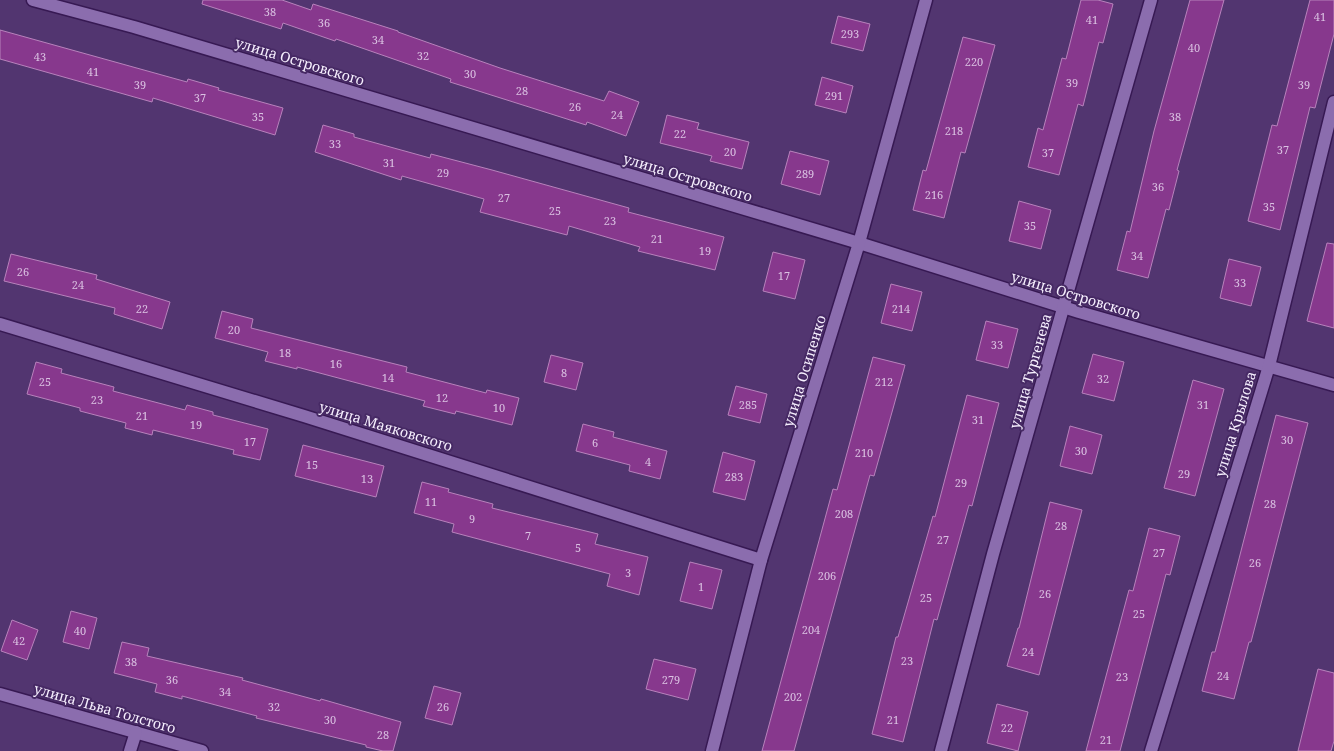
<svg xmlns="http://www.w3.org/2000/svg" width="1334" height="751" font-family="'Noto Serif',serif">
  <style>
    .building { fill: #87388d; stroke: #b882bc }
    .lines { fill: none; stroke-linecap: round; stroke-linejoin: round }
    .minor-casing { stroke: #371953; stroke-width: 15 }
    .minor { stroke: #8b6dae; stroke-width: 12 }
    .labels { text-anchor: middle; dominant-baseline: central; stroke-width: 4; stroke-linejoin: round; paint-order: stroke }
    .number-label { font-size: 11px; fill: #dac1e2 }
    .street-label { font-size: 14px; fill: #f6effe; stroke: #472a65 }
  </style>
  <rect width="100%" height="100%" fill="#523570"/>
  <g class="building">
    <polygon points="203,0 282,0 311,10 313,4 398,31 398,32 500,68 604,101 609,91 639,102 626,136 587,122 586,125 450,82 451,79 336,39 335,41 283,23 281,29 202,4"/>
    <polygon points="1081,0 1098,0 1113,4 1103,43 1099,42 1083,106 1078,104 1059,175 1028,167 1038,128 1043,130 1062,58 1066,59"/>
    <polygon points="1190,0 1224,0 1177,170 1179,171 1169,210 1166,209 1148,278 1117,270 1127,231 1130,232 1154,131"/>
    <polygon points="1310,0 1334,0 1334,34 1315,108 1310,107 1280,230 1248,221 1272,125 1277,126"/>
    <polygon points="838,16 870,24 863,51 831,43"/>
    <polygon points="0,30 187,82 188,79 219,88 218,90 283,108 275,135 153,98 152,102 0,59"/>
    <polygon points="963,37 995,45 965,153 961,152 944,218 913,210 923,170 926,171"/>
    <polygon points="822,77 853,86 846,113 815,105"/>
    <polygon points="667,115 699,123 697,129 749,142 742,169 710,161 712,156 660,143"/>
    <polygon points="323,125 354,134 354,137 430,158 431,154 492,170 629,208 628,212 724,237 715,270 638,251 640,247 569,226 567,235 480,212 484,199 402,176 401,180 315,152"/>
    <polygon points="790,151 829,161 820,195 781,184"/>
    <polygon points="1019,201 1051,210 1041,249 1009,241"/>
    <polygon points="1327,243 1334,244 1334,328 1307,321"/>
    <polygon points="773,252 805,260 795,299 763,291"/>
    <polygon points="11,254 97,275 96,279 170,302 162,329 114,314 115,308 4,281"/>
    <polygon points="1229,259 1261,267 1251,306 1220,298"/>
    <polygon points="891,284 922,292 912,331 881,323"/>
    <polygon points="222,311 253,319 251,328 407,367 406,372 486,393 487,390 519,398 512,425 456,411 455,414 423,406 425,401 297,367 297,369 265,361 268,352 215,338"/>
    <polygon points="986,321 1018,329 1008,368 976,360"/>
    <polygon points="1093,354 1124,362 1114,401 1082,393"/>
    <polygon points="551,355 583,363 576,390 544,382"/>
    <polygon points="873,357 905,365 894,405 874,476 870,475 794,751 762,751 833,489 837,490"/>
    <polygon points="36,362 62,369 61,373 114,387 113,391 185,410 187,405 213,412 213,415 268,429 260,460 233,454 234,450 153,430 152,435 125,428 126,423 80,411 80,408 27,394"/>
    <polygon points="1193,380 1224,389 1195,496 1164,488"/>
    <polygon points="736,386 767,394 760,423 728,415"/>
    <polygon points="967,395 999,403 972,506 969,505 937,620 934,619 903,742 872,734 896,637 898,637 933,516 935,517"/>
    <polygon points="1276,415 1308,423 1251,642 1249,642 1234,699 1202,691 1212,652 1215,652"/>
    <polygon points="583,424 614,432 613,437 667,451 660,479 629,471 630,465 576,451"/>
    <polygon points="1070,426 1102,435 1092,474 1060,466"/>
    <polygon points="303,445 384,466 376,497 295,476"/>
    <polygon points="723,452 755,461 745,500 713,492"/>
    <polygon points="422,482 449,489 448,492 493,504 492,508 598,534 595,544 648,557 639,595 607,586 610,574 452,532 454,524 414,513"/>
    <polygon points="1050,502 1082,510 1039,675 1007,666 1018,628 1019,628"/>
    <polygon points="1149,528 1180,536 1170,575 1166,574 1120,751 1086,751 1129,590 1133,591"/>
    <polygon points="690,562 722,570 712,609 680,601"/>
    <polygon points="71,611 97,618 89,649 63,642"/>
    <polygon points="12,620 38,630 27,660 1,651"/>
    <polygon points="122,642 149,648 147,656 243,678 242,680 320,701 321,699 401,722 393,751 383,751 366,747 366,745 256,718 257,716 182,696 182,699 155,692 157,684 114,673"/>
    <polygon points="654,659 696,669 688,700 646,689"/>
    <polygon points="1318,669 1334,673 1334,741 1331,751 1298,751"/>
    <polygon points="434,686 461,693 452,725 425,718"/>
    <polygon points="997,704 1028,712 1018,751 987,743"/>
  </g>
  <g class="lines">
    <defs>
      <g id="minor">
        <polyline points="33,0 134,27 859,243 1079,312 1334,385"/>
        <polyline points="0,324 304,416 761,560"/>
        <polyline points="0,694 202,751"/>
        <polyline points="130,751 136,732"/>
        <polyline points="712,751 761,560 859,243 926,0"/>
        <polyline points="941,751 993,554 1151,0"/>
        <polyline points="1151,751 1269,366 1334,102"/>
      </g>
    </defs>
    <use href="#minor" class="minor-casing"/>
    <use href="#minor" class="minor"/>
  </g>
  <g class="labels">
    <g class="number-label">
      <text x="270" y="11">38</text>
      <text x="1320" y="16">41</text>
      <text x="1092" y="19">41</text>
      <text x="324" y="22">36</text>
      <text x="850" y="33">293</text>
      <text x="378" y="39">34</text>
      <text x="1194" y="47">40</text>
      <text x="423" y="55">32</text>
      <text x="40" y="56">43</text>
      <text x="974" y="61">220</text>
      <text x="93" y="71">41</text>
      <text x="470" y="73">30</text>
      <text x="1072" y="82">39</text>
      <text x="140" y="84">39</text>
      <text x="1304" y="84">39</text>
      <text x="522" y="90">28</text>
      <text x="834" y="95">291</text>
      <text x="200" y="97">37</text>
      <text x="575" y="106">26</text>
      <text x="617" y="114">24</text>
      <text x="258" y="116">35</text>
      <text x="1175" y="116">38</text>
      <text x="954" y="130">218</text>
      <text x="680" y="133">22</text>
      <text x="335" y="143">33</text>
      <text x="1283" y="149">37</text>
      <text x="730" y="151">20</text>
      <text x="1048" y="152">37</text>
      <text x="389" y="162">31</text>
      <text x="443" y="172">29</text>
      <text x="805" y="173">289</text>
      <text x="1158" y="186">36</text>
      <text x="934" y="194">216</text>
      <text x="504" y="197">27</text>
      <text x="1269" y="206">35</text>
      <text x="555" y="210">25</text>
      <text x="610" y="220">23</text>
      <text x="1030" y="225">35</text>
      <text x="657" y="238">21</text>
      <text x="705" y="250">19</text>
      <text x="1137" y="255">34</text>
      <text x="23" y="271">26</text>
      <text x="784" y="275">17</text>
      <text x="1240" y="282">33</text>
      <text x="78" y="284">24</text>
      <text x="142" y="308">22</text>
      <text x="901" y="308">214</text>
      <text x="234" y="329">20</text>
      <text x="997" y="344">33</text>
      <text x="285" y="352">18</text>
      <text x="336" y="363">16</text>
      <text x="564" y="372">8</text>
      <text x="388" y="377">14</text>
      <text x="1103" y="378">32</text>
      <text x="45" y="381">25</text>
      <text x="884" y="381">212</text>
      <text x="442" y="397">12</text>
      <text x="97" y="399">23</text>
      <text x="748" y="404">285</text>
      <text x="1203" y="404">31</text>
      <text x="499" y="407">10</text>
      <text x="142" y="415">21</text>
      <text x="978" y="419">31</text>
      <text x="196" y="424">19</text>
      <text x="1287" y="439">30</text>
      <text x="250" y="441">17</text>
      <text x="595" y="442">6</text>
      <text x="1081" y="450">30</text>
      <text x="864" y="452">210</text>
      <text x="648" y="461">4</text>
      <text x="312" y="464">15</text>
      <text x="1184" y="473">29</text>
      <text x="734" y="476">283</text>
      <text x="367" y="478">13</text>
      <text x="961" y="482">29</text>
      <text x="431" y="501">11</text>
      <text x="1270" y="503">28</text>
      <text x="844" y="513">208</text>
      <text x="472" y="518">9</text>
      <text x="1061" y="525">28</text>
      <text x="528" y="535">7</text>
      <text x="943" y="539">27</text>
      <text x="578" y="547">5</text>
      <text x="1159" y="552">27</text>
      <text x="1255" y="562">26</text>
      <text x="628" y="572">3</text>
      <text x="827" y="575">206</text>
      <text x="701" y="586">1</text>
      <text x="1045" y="593">26</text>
      <text x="926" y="597">25</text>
      <text x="1139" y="613">25</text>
      <text x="811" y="629">204</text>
      <text x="80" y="630">40</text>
      <text x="19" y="640">42</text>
      <text x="1028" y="651">24</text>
      <text x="907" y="660">23</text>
      <text x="131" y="661">38</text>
      <text x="1223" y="675">24</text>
      <text x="1122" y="676">23</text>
      <text x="172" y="679">36</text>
      <text x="671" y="679">279</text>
      <text x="225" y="691">34</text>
      <text x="793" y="696">202</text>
      <text x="274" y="706">32</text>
      <text x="443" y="706">26</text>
      <text x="330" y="719">30</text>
      <text x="893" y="719">21</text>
      <text x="1007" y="727">22</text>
      <text x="383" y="734">28</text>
      <text x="1106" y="739">21</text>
    </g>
    <g class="street-label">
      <text transform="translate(300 61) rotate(17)">улица Островского</text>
      <text transform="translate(688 177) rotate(17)">улица Островского</text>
      <text transform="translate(1076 295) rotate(17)">улица Островского</text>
      <text transform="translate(804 371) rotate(-73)">улица Осипенко</text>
      <text transform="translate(1030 371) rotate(-74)">улица Тургенева</text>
      <text transform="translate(1235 424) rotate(-73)">улица Крылова</text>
      <text transform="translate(386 426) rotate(17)">улица Маяковского</text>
      <text transform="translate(105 708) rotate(16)">улица Льва Толстого</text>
    </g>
  </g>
</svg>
